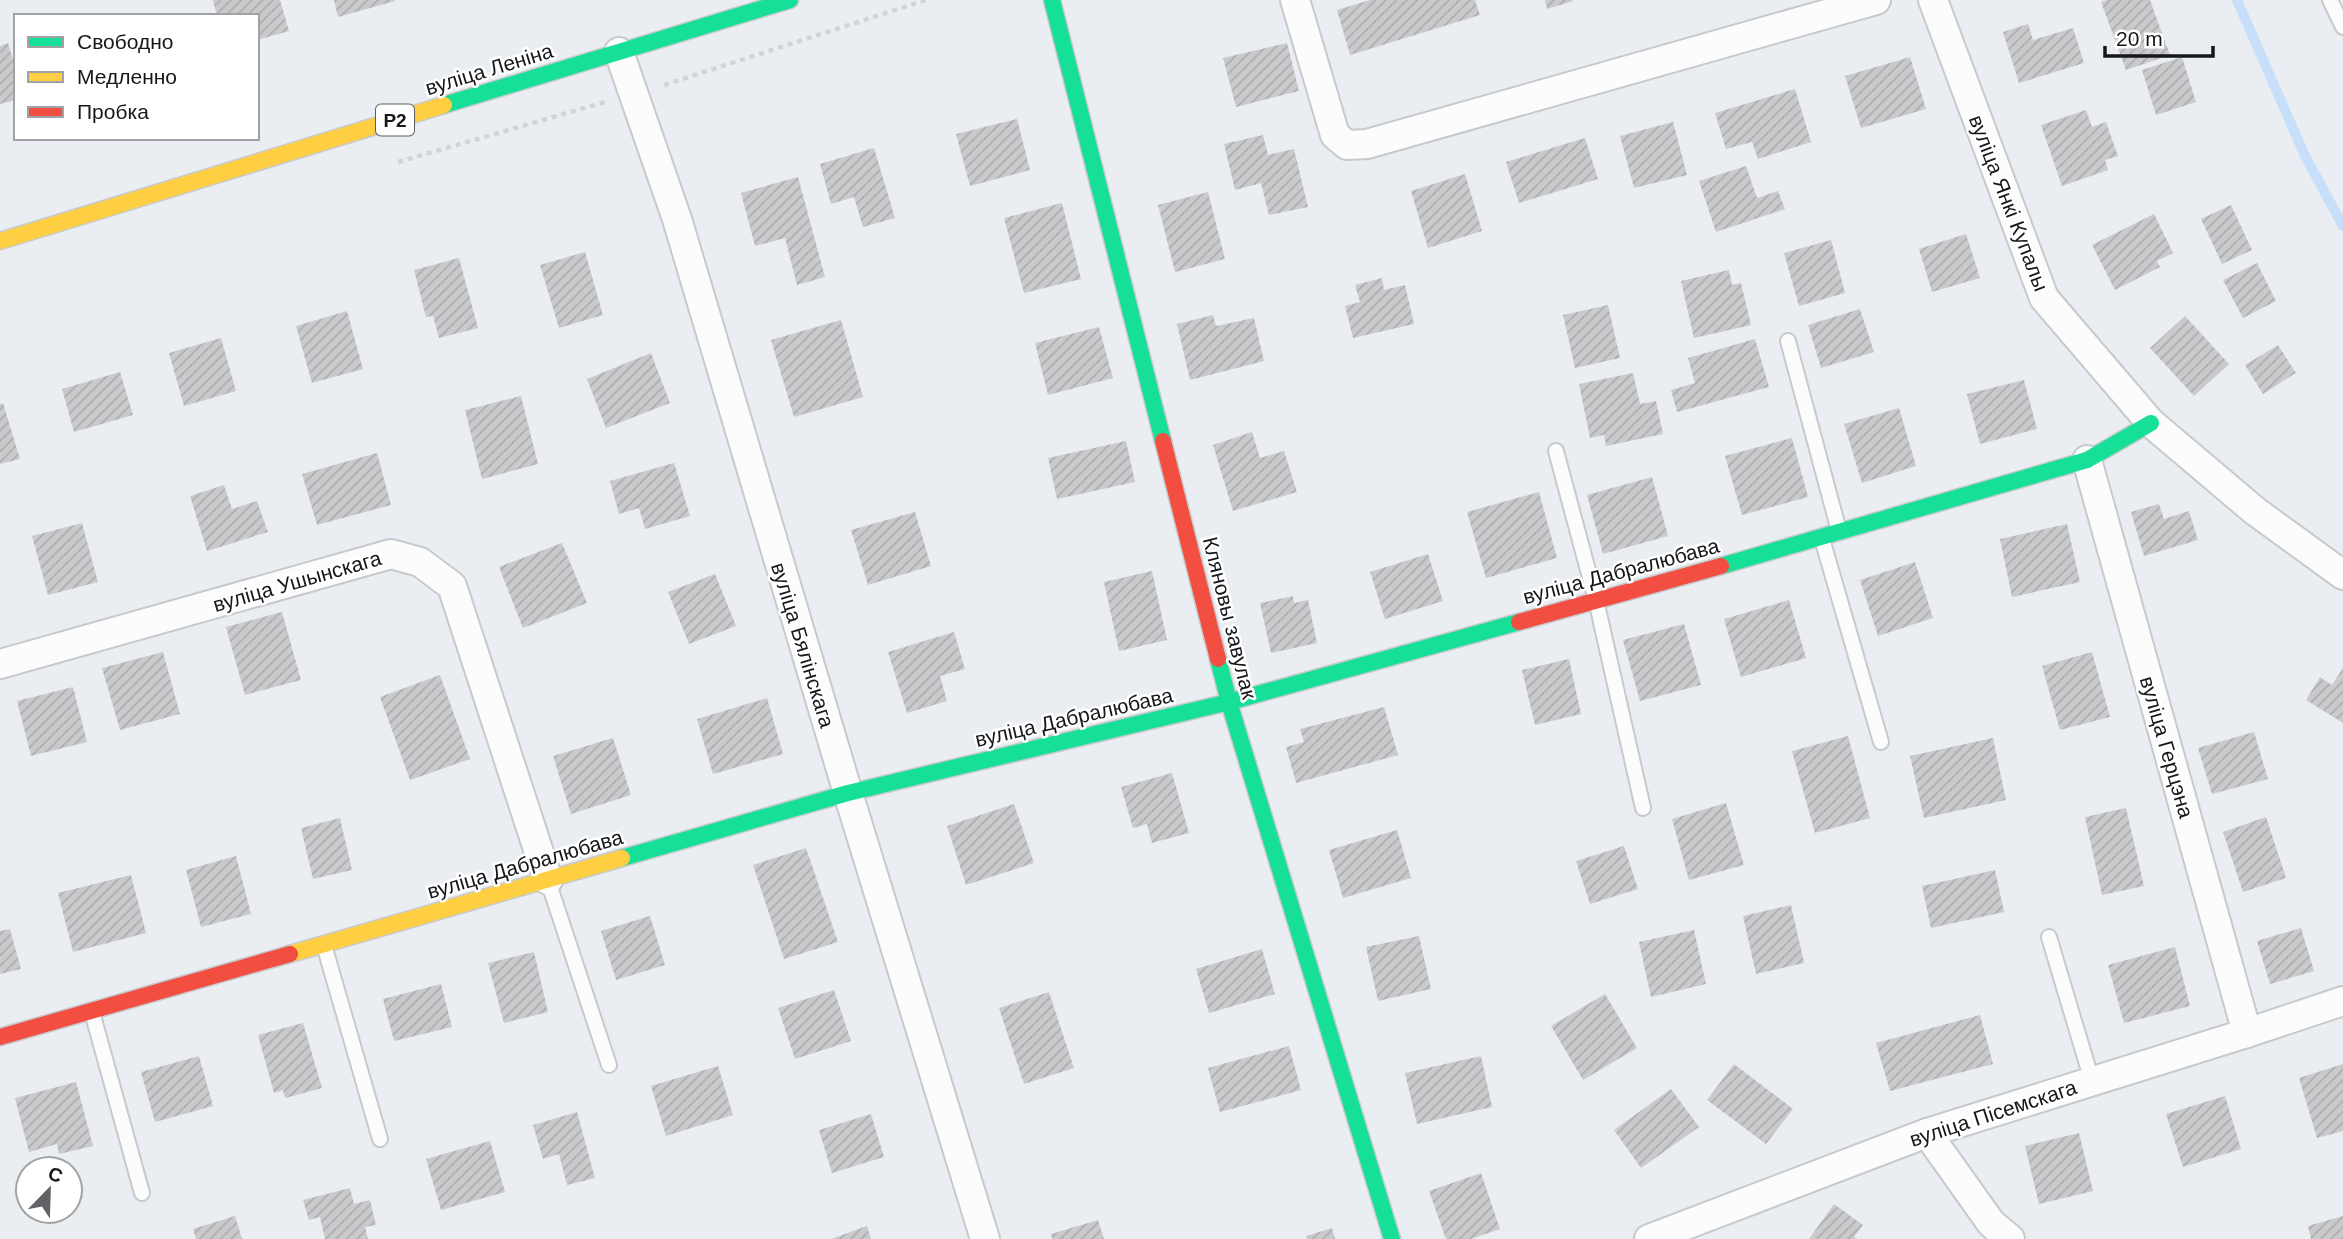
<svg xmlns="http://www.w3.org/2000/svg" width="2343" height="1239" font-family="Arial,sans-serif">
  <style>
    .lines { fill: none; stroke-linecap: round; stroke-linejoin: round }
    .stream { stroke: #c7dff8; stroke-width: 10 }
    .building { fill: url(#building-hatch) }
    .lane-casing { stroke: #c7cacd; stroke-width: 18 }
    .street-casing { stroke: #c7cacd; stroke-width: 32 }
    .fast-casing { stroke: #c7cacd; stroke-width: 19 }
    .slow-casing { stroke: #c7cacd; stroke-width: 19 }
    .jam-casing { stroke: #c7cacd; stroke-width: 19 }
    .path { stroke: #d1d3d4; stroke-width: 4.5; stroke-dasharray: 5 5; stroke-linecap: butt }
    .lane { stroke: #fcfcfd; stroke-width: 14 }
    .street { stroke: #fcfcfd; stroke-width: 28 }
    .fast { stroke: #16e098; stroke-width: 16 }
    .slow { stroke: #ffcf43; stroke-width: 16 }
    .jam { stroke: #f24e42; stroke-width: 16 }
    .labels { text-anchor: middle; dominant-baseline: central; stroke-width: 5; stroke-linejoin: round; paint-order: stroke }
    .shield { fill: #fff; stroke: #5b5d5f; stroke-width: 2 }
    .shield-label { font-size: 19px; font-weight: bold; fill: #15171a }
    .street-label { font-size: 21px; fill: #15171a; stroke: #fff }
  </style>
  <defs>
    <pattern id="building-hatch" width="6" height="6" patternUnits="userSpaceOnUse" patternTransform="scale(1.75)"><rect width="6" height="6" fill="#cacacd"/><path d="M-1 1l2-2M0 6l6-6M5 7l2-2" fill="none" stroke="#adadaf"/></pattern>
  </defs>
  <rect width="100%" height="100%" fill="#eaeef2"/>
  <g class="lines">
    <polyline class="stream" points="2237,0 2305,156 2343,226"/>
  </g>
  <g class="building">
    <polygon points="213,0 280,0 289,31 257,40 257,16 217,16"/>
    <polygon points="334,0 394,0 395,1 338,17"/>
    <polygon points="1370,0 1475,0 1480,15 1350,55 1337,10"/>
    <polygon points="1545,0 1573,0 1573,1 1547,9"/>
    <polygon points="2107,0 2150,0 2170,55 2126,70 2101,2"/>
    <polygon points="2028,24 2033,40 2073,28 2084,63 2019,83 2003,32"/>
    <polygon points="8,43 16,70 16,100 0,104 0,46"/>
    <polygon points="1287,43 1299,91 1236,107 1223,58"/>
    <polygon points="1910,57 1926,109 1861,128 1845,76"/>
    <polygon points="2182,57 2196,102 2156,115 2142,70"/>
    <polygon points="1795,89 1811,142 1758,159 1752,142 1726,149 1715,113"/>
    <polygon points="2086,110 2092,127 2106,122 2118,156 2105,160 2108,170 2062,186 2041,125"/>
    <polygon points="1017,119 1030,170 970,186 956,134"/>
    <polygon points="1673,122 1687,175 1634,188 1620,136"/>
    <polygon points="1263,135 1268,155 1294,149 1308,207 1269,215 1261,183 1235,190 1224,144"/>
    <polygon points="1585,138 1598,179 1519,203 1506,162"/>
    <polygon points="874,148 895,218 863,227 854,197 831,204 820,164"/>
    <polygon points="1746,166 1757,198 1778,191 1785,209 1716,232 1699,181"/>
    <polygon points="1465,174 1482,231 1428,248 1411,191"/>
    <polygon points="798,177 825,277 797,285 785,238 755,246 741,193"/>
    <polygon points="1208,192 1225,259 1175,272 1158,205"/>
    <polygon points="1062,203 1081,279 1024,293 1004,218"/>
    <polygon points="2231,205 2252,250 2222,264 2201,219"/>
    <polygon points="2154,214 2173,253 2157,261 2160,267 2115,290 2092,245"/>
    <polygon points="1966,234 1980,278 1932,292 1919,249"/>
    <polygon points="1831,240 1845,293 1799,306 1784,253"/>
    <polygon points="585,252 603,315 559,328 540,265"/>
    <polygon points="459,258 478,328 439,338 433,316 426,317 414,270"/>
    <polygon points="2257,263 2276,301 2243,318 2223,280"/>
    <polygon points="1729,270 1732,285 1741,283 1751,325 1694,338 1681,281"/>
    <polygon points="1382,278 1384,290 1405,285 1414,324 1353,338 1345,306 1360,302 1355,285"/>
    <polygon points="1608,305 1620,358 1575,368 1563,315"/>
    <polygon points="1860,309 1874,352 1821,368 1808,325"/>
    <polygon points="347,311 363,369 312,383 296,326"/>
    <polygon points="1213,315 1216,326 1254,318 1264,361 1190,380 1177,324"/>
    <polygon points="2185,316 2229,364 2194,396 2150,348"/>
    <polygon points="841,320 863,397 794,417 771,340"/>
    <polygon points="1099,327 1113,378 1048,395 1035,343"/>
    <polygon points="221,338 236,391 184,406 169,353"/>
    <polygon points="1755,339 1769,387 1677,412 1671,390 1695,383 1688,358"/>
    <polygon points="2278,345 2296,373 2263,394 2245,365"/>
    <polygon points="651,353 670,403 606,428 587,379"/>
    <polygon points="120,372 133,415 74,432 62,389"/>
    <polygon points="1633,373 1640,404 1656,401 1663,434 1606,446 1604,435 1590,438 1579,384"/>
    <polygon points="2024,380 2037,429 1980,444 1967,394"/>
    <polygon points="521,396 538,464 482,479 465,410"/>
    <polygon points="3,403 20,459 0,464 0,404"/>
    <polygon points="1899,408 1916,466 1862,483 1844,424"/>
    <polygon points="1252,432 1260,458 1284,451 1297,492 1233,511 1213,445"/>
    <polygon points="1792,438 1808,497 1742,515 1725,456"/>
    <polygon points="1126,441 1135,482 1057,499 1048,458"/>
    <polygon points="377,453 391,505 317,525 302,474"/>
    <polygon points="674,463 690,516 645,529 639,508 619,514 610,481"/>
    <polygon points="1652,477 1668,536 1603,554 1587,495"/>
    <polygon points="224,485 232,509 257,501 268,532 207,551 190,496"/>
    <polygon points="1539,492 1557,558 1486,578 1467,512"/>
    <polygon points="2159,504 2164,519 2189,511 2198,540 2144,556 2131,512"/>
    <polygon points="915,512 931,566 868,585 851,530"/>
    <polygon points="82,523 98,582 48,595 32,536"/>
    <polygon points="2067,524 2080,582 2012,597 2000,539"/>
    <polygon points="562,543 587,603 523,628 499,567"/>
    <polygon points="1428,554 1443,601 1385,619 1370,572"/>
    <polygon points="1915,562 1933,618 1878,636 1860,580"/>
    <polygon points="1152,571 1167,640 1119,651 1104,582"/>
    <polygon points="715,574 736,626 689,644 668,592"/>
    <polygon points="1293,596 1294,603 1308,600 1317,643 1271,653 1260,603"/>
    <polygon points="1789,600 1806,658 1741,677 1724,619"/>
    <polygon points="282,612 301,680 245,695 226,627"/>
    <polygon points="1684,624 1701,685 1640,701 1623,640"/>
    <polygon points="954,632 965,669 940,676 947,701 907,713 888,652"/>
    <polygon points="163,652 180,714 120,730 102,668"/>
    <polygon points="2092,652 2110,717 2060,730 2042,666"/>
    <polygon points="1569,659 1581,714 1535,725 1522,670"/>
    <polygon points="2343,668 2343,723 2306,700 2320,677 2332,685"/>
    <polygon points="440,675 470,759 410,780 380,697"/>
    <polygon points="73,687 87,742 31,756 17,701"/>
    <polygon points="767,698 783,754 713,774 697,719"/>
    <polygon points="1384,707 1398,755 1296,783 1286,747 1304,742 1300,729"/>
    <polygon points="2254,732 2268,779 2212,794 2198,748"/>
    <polygon points="1848,736 1870,818 1815,833 1792,751"/>
    <polygon points="613,738 631,795 571,814 553,756"/>
    <polygon points="1993,738 2006,800 1924,818 1910,756"/>
    <polygon points="1172,773 1189,833 1152,843 1147,824 1133,828 1121,787"/>
    <polygon points="1726,803 1744,865 1689,880 1672,819"/>
    <polygon points="1014,804 1034,863 966,885 947,826"/>
    <polygon points="2126,808 2144,886 2102,895 2085,817"/>
    <polygon points="2266,817 2286,878 2243,892 2223,832"/>
    <polygon points="340,818 352,870 313,879 301,828"/>
    <polygon points="1397,830 1411,878 1343,898 1329,850"/>
    <polygon points="1624,846 1638,889 1590,904 1576,861"/>
    <polygon points="806,848 838,942 784,959 753,865"/>
    <polygon points="236,856 251,914 201,927 186,870"/>
    <polygon points="1995,870 2004,912 1931,928 1922,886"/>
    <polygon points="131,875 146,933 73,952 58,893"/>
    <polygon points="1791,905 1804,963 1756,974 1743,916"/>
    <polygon points="650,916 665,965 616,980 601,931"/>
    <polygon points="2301,928 2314,971 2270,984 2257,941"/>
    <polygon points="10,929 21,969 0,974 0,931"/>
    <polygon points="1694,930 1706,984 1651,997 1639,942"/>
    <polygon points="1419,936 1431,989 1378,1001 1366,947"/>
    <polygon points="2175,947 2190,1006 2124,1023 2108,965"/>
    <polygon points="1262,949 1275,994 1209,1013 1196,969"/>
    <polygon points="534,952 548,1012 504,1023 488,963"/>
    <polygon points="441,984 452,1027 394,1041 383,999"/>
    <polygon points="834,990 851,1041 795,1059 778,1008"/>
    <polygon points="1049,992 1074,1068 1024,1084 999,1008"/>
    <polygon points="1605,994 1637,1048 1583,1080 1551,1026"/>
    <polygon points="1980,1015 1993,1064 1890,1091 1876,1043"/>
    <polygon points="303,1023 322,1088 285,1098 283,1090 274,1093 258,1035"/>
    <polygon points="1289,1046 1301,1090 1220,1112 1208,1068"/>
    <polygon points="199,1056 213,1106 155,1122 141,1072"/>
    <polygon points="1481,1056 1492,1107 1417,1124 1405,1073"/>
    <polygon points="1734,1064 1793,1109 1766,1144 1707,1100"/>
    <polygon points="2343,1064 2343,1131 2317,1138 2299,1078"/>
    <polygon points="718,1066 733,1115 666,1136 651,1086"/>
    <polygon points="76,1082 93,1146 59,1154 57,1144 29,1152 15,1098"/>
    <polygon points="1671,1089 1699,1127 1641,1168 1614,1130"/>
    <polygon points="2225,1096 2241,1149 2183,1167 2166,1114"/>
    <polygon points="577,1112 595,1178 567,1185 559,1154 543,1159 533,1125"/>
    <polygon points="871,1114 884,1157 832,1173 819,1130"/>
    <polygon points="2079,1133 2093,1191 2039,1204 2025,1146"/>
    <polygon points="490,1141 505,1192 441,1210 426,1159"/>
    <polygon points="1481,1173 1500,1229 1471,1239 1446,1239 1429,1191"/>
    <polygon points="350,1188 354,1204 370,1200 376,1225 365,1227 368,1239 325,1239 320,1217 309,1220 303,1200"/>
    <polygon points="1834,1204 1863,1225 1854,1237 1857,1239 1809,1239"/>
    <polygon points="235,1216 242,1239 196,1239 193,1229"/>
    <polygon points="2343,1216 2343,1239 2311,1239 2308,1226"/>
    <polygon points="1098,1220 1104,1239 1052,1239 1051,1234"/>
    <polygon points="867,1226 871,1239 831,1239"/>
    <polygon points="1332,1228 1335,1239 1307,1239 1306,1236"/>
  </g>
  <g class="lines">
    <defs>
      <g id="lane">
        <polyline points="2330,0 2343,27"/>
        <polyline points="1788,341 1839,531"/>
        <polyline points="1556,451 1596,600 1643,808"/>
        <polyline points="1822,539 1881,742"/>
        <polyline points="548,881 609,1065"/>
        <polyline points="2049,937 2092,1081"/>
        <polyline points="324,945 380,1139"/>
        <polyline points="92,1012 142,1193"/>
      </g>
      <g id="street">
        <polyline points="1295,0 1335,135 1347,145 1367,144 1876,0"/>
        <polyline points="1933,0 2044,298 2151,423 2255,511 2343,575"/>
        <polyline points="619,52 677,219 848,793 985,1239"/>
        <polyline points="2087,460 2247,1033"/>
        <polyline points="0,664 391,554 420,562 452,586 548,880"/>
        <polyline points="1927,1133 1991,1223 2010,1239"/>
        <polyline points="1649,1239 1927,1133 2247,1033 2343,1001"/>
      </g>
      <g id="fast">
        <polyline points="1052,0 1163,441"/>
        <polyline points="444,105 790,0"/>
        <polyline points="1721,566 2087,460 2151,423"/>
        <polyline points="1218,659 1229,702 1392,1239"/>
        <polyline points="622,858 848,793 1229,702 1519,622"/>
      </g>
      <g id="slow">
        <polyline points="0,241 444,105"/>
        <polyline points="290,954 622,858"/>
      </g>
      <g id="jam">
        <polyline points="1163,441 1218,659"/>
        <polyline points="1519,622 1721,566"/>
        <polyline points="0,1037 290,954"/>
      </g>
    </defs>
    <use href="#lane" class="lane-casing"/>
    <use href="#street" class="street-casing"/>
    <use href="#fast" class="fast-casing"/>
    <use href="#slow" class="slow-casing"/>
    <use href="#jam" class="jam-casing"/>
    <g class="path">
      <polyline points="664,85 926,0"/>
      <polyline points="398,162 605,102"/>
    </g>
    <use href="#lane" class="lane"/>
    <use href="#street" class="street"/>
    <use href="#fast" class="fast"/>
    <use href="#slow" class="slow"/>
    <use href="#jam" class="jam"/>
  </g>
  <g class="labels">
    <rect class="shield" x="376" y="104.5" width="38" height="31" rx="5"/>
    <g class="shield-label">
      <text x="395" y="120">Р2</text>
    </g>
    <g class="street-label">
      <text transform="translate(489 69) rotate(-17)">вуліца Леніна</text>
      <text transform="translate(2009 203) rotate(69)">вуліца Янкі Купалы</text>
      <text transform="translate(1621 571) rotate(-15)">вуліца Дабралюбава</text>
      <text transform="translate(297 581) rotate(-16)">вуліца Ушынскага</text>
      <text transform="translate(1230 618) rotate(76)">Кляновы завулак</text>
      <text transform="translate(803 645) rotate(73)">вуліца Бялінскага</text>
      <text transform="translate(1074 717) rotate(-13)">вуліца Дабралюбава</text>
      <text transform="translate(2167 747) rotate(74)">вуліца Герцэна</text>
      <text transform="translate(525 864) rotate(-16)">вуліца Дабралюбава</text>
      <text transform="translate(1993 1113) rotate(-18)">вуліца Пісемскага</text>
    </g>
  </g>
  <rect x="14" y="14" width="245" height="126" fill="#ffffff" stroke="#a1a2a3" stroke-width="2"/>
  <rect x="28" y="37" width="35" height="10" fill="#16e098" stroke="#a1a2a3" stroke-width="2"/>
  <text x="77" y="49" font-size="21" fill="#15171a">Свободно</text>
  <rect x="28" y="72" width="35" height="10" fill="#ffcf43" stroke="#a1a2a3" stroke-width="2"/>
  <text x="77" y="84" font-size="21" fill="#15171a">Медленно</text>
  <rect x="28" y="107" width="35" height="10" fill="#f24e42" stroke="#a1a2a3" stroke-width="2"/>
  <text x="77" y="119" font-size="21" fill="#15171a">Пробка</text>
  <g transform="translate(49 1190) rotate(23)"><circle r="33" fill="#ffffff" stroke="#a1a2a3" stroke-width="2"/>
  <path d="M0-5L12 26L0 18L-12 26Z" fill="#606266"/>
  <text y="-10" font-size="19" font-weight="bold" text-anchor="middle" fill="#15171a">С</text>
  </g>
  <path d="M2105 46v10h108v-10" fill="none" stroke="#15171a" stroke-width="3.5"/>
  <text x="2116" y="46" font-size="21" fill="#15171a" stroke="#ffffff" stroke-width="5" paint-order="stroke">20 m</text>
</svg>
